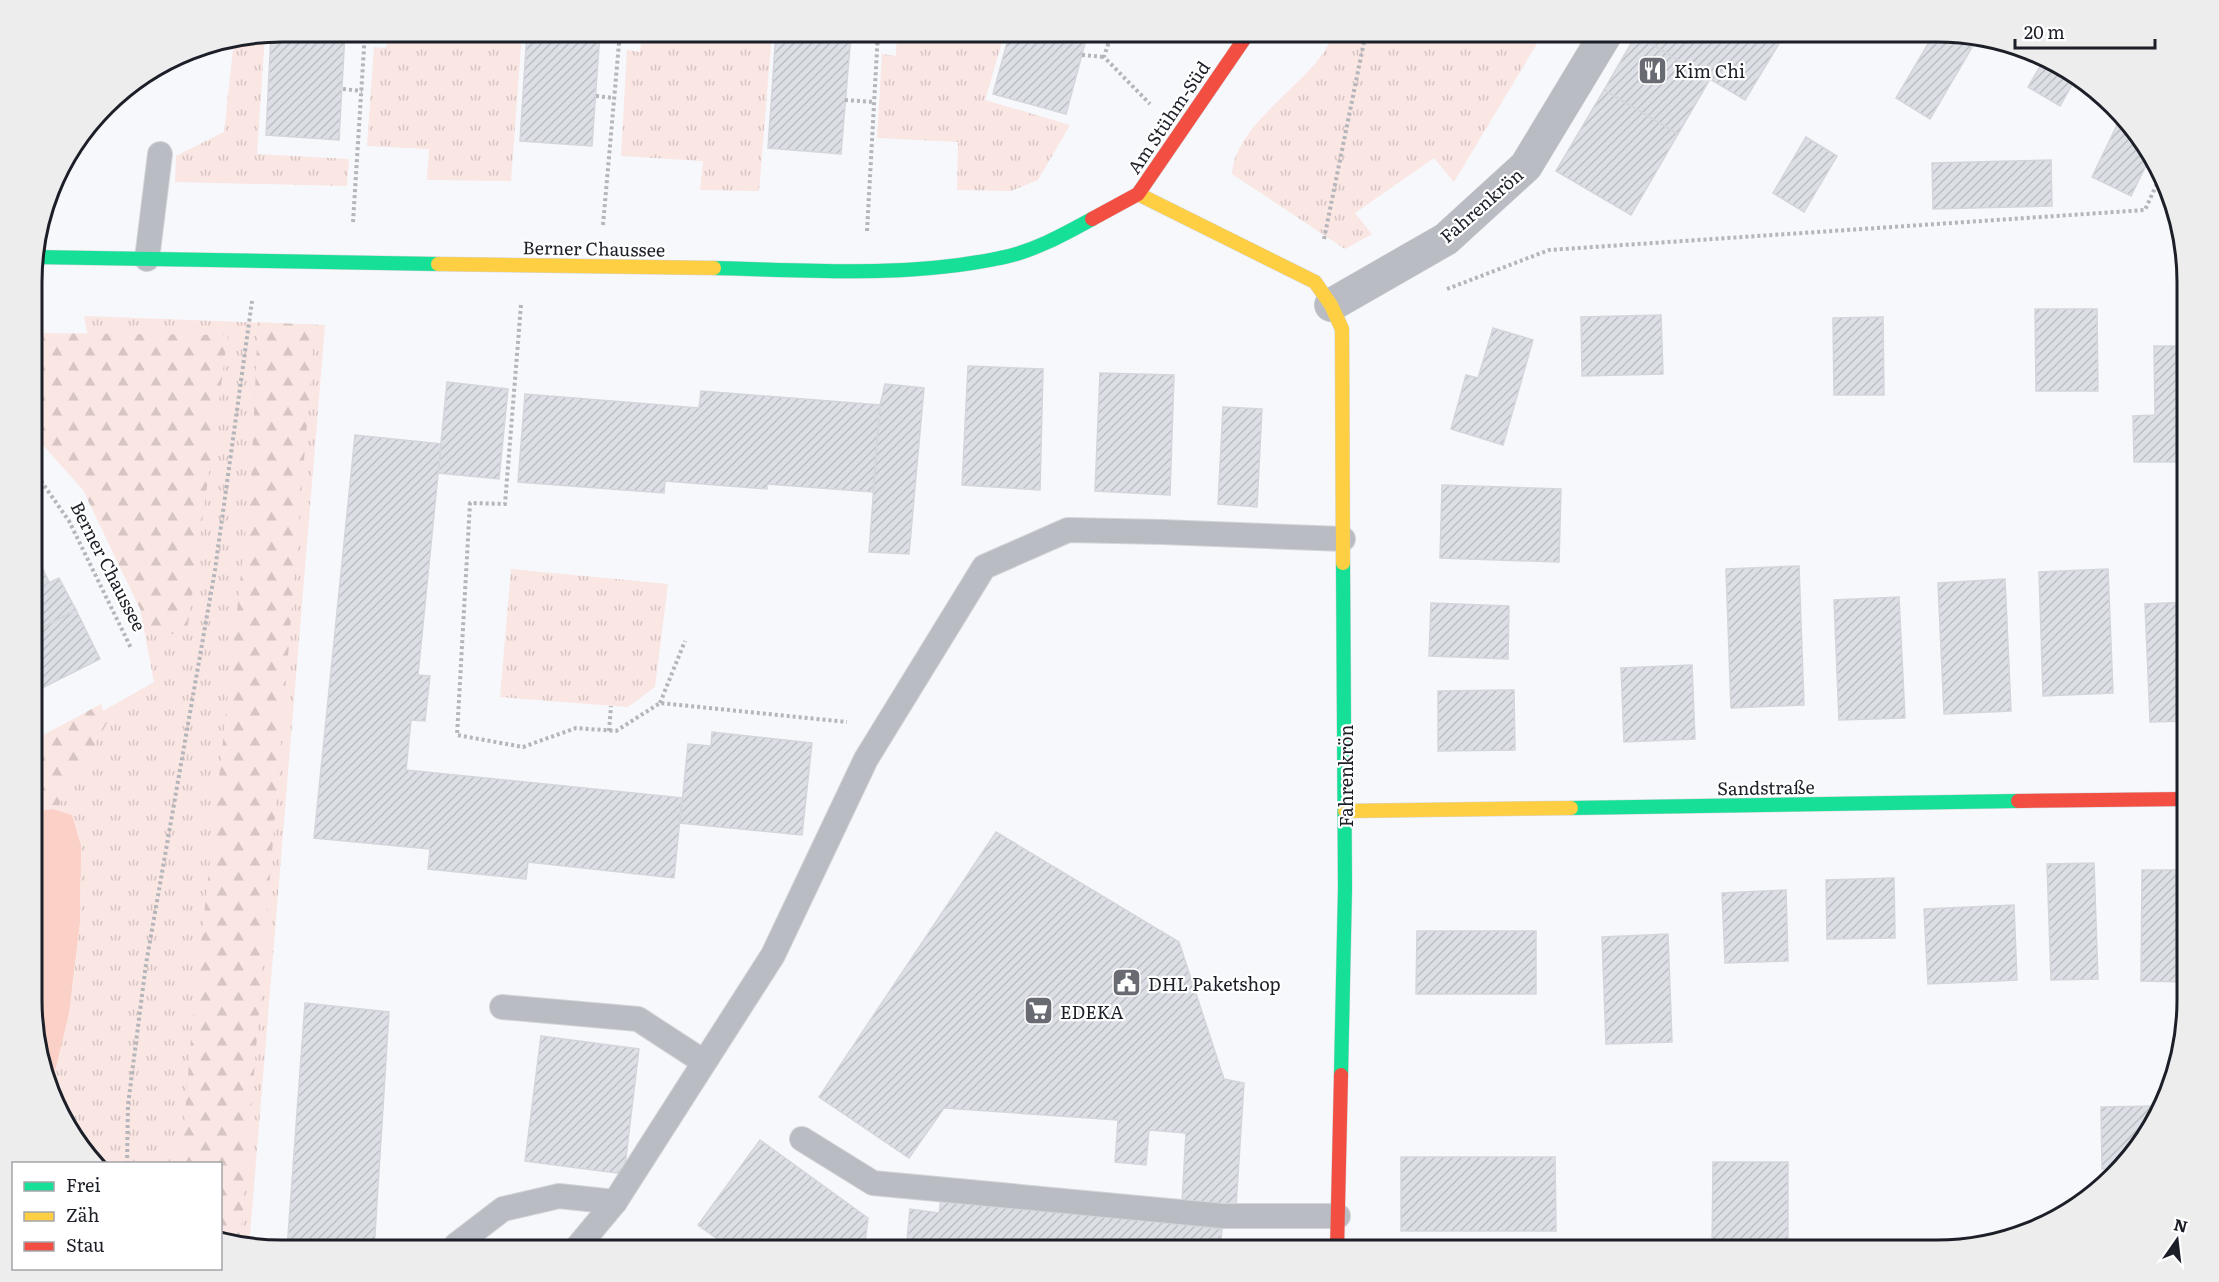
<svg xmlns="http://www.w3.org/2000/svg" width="2219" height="1282" font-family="Literata,serif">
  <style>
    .grass { fill: url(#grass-tufts) }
    .forest { fill: url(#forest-firs) }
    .water { fill: #fbd0c6 }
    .building { fill: url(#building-hatch); stroke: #d4d6dc; stroke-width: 1.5 }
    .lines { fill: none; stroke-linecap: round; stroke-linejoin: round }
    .lane-casing { stroke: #d4d5d8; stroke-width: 26 }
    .street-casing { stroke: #d4d5d8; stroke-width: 34 }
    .fast-casing { stroke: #d4d5d8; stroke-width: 15 }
    .slow-casing { stroke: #d4d5d8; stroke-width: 15 }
    .jam-casing { stroke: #d4d5d8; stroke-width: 15 }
    .path { stroke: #b4b6bb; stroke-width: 4; stroke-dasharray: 3 3; stroke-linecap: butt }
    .lane { stroke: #b9bcc3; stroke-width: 24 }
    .street { stroke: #b9bcc3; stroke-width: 33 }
    .fast { stroke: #16e098; stroke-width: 14 }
    .slow { stroke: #ffcf43; stroke-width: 14 }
    .jam { stroke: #f24e42; stroke-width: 14 }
    .labels { text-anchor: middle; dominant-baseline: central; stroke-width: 4.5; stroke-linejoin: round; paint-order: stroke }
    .poi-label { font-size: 18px; fill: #1c1f28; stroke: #fff; text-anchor: start }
    .street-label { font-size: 18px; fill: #1c1f28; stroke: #fff }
    .rim { fill: none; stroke: #1c1f28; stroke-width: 3 }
  </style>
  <defs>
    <pattern id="grass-tufts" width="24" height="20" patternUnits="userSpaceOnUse" patternTransform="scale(1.5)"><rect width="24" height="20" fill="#fae6e3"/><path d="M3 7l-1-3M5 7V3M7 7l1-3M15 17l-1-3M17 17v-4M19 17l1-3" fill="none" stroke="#d6c5c3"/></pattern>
    <pattern id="forest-firs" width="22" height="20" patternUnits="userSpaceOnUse" patternTransform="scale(1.5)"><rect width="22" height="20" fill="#fae6e3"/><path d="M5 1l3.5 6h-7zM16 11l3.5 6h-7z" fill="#d6c5c3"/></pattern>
    <pattern id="building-hatch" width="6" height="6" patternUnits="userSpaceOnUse" patternTransform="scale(1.5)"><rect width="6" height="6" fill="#dcdfe5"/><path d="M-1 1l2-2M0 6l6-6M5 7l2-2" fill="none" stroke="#bcbfc4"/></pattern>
  </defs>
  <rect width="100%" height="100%" fill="#f6f8fb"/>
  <g class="grass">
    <polygon points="388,32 522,32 511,181 427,180 429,149 367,146 374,47 386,48"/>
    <polygon points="642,32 772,32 759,191 700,190 703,161 621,156 627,50 640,52"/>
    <polygon points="897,32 1005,32 985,100 1070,125 1038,180 1011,191 957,190 958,142 877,138 882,54 896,56"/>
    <path d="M1335,32H1544L1454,182L1434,158L1355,213L1372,234L1345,249L1232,174C1235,127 1299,89 1324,52C1328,46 1331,38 1335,32Z"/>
    <polygon points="265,35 257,154 349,159 347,186 175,182 176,156 224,132 234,41"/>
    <polygon points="84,316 325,325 249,1246 221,1242 220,1164 99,1163 73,1139 52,1083 73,984 80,923 81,878 52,809 34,812 34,750 154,682"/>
    <polygon points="511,569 668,584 655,687 628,707 500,697"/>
  </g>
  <g class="forest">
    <polygon points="258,322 315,325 240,1245 221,1242 220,1164 181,1163 192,1026 251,482"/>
    <polygon points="34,333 228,335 187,632 153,636 83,490 34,435"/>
    <polygon points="101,704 107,723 59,805 34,806 34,740"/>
  </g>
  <polygon class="water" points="52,809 72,815 81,846 80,923 69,1013 52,1083 34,1033 34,812"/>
  <g class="building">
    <polygon points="282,32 345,32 339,140 266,135 271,34"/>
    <polygon points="527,32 600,32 592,146 520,141"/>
    <polygon points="776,32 851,34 841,154 768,148"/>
    <polygon points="1010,32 1088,32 1066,114 993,94"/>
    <polygon points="1661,32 1786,32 1745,100 1653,45"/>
    <polygon points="1935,32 1978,37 1930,119 1896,98"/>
    <polygon points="1636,35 1710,79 1678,134 1604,90"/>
    <polygon points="2045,58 2063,65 2077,76 2060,106 2028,87"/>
    <polygon points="1604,90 1678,134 1631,215 1556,171"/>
    <polygon points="2122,115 2152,153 2131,196 2092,177"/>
    <polygon points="1806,137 1837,156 1804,212 1773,193"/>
    <polygon points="2051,160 2052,206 1933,209 1932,163"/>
    <polygon points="2035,309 2097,309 2098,391 2036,391"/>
    <polygon points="1661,315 1663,374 1582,376 1581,317"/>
    <polygon points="1883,317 1884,395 1834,395 1833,318"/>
    <polygon points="1493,328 1533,340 1503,445 1451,429 1466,375 1478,378"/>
    <polygon points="2154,346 2187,346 2187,462 2134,462 2133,416 2155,415"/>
    <polygon points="968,366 1043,369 1040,490 962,485"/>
    <polygon points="1100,373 1174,375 1170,495 1095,491"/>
    <polygon points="447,382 508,389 499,479 438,473"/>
    <polygon points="885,384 924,388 909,554 869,552 880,405"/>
    <polygon points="701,391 880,405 873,492 767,484 767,489 665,481 664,493 518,482 525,394 699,408"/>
    <polygon points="1223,407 1262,409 1257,507 1218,504"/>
    <polygon points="355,435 441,444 418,675 430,676 425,721 411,720 406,770 682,798 674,878 528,862 526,879 428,869 430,849 314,838"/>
    <polygon points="1442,485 1561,489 1559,562 1440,558"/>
    <polygon points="34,551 49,582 34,590"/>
    <polygon points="1799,566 1804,705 1731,708 1726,569"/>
    <polygon points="2108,569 2113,693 2043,696 2039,572"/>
    <polygon points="59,578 76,610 34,632 34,590"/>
    <polygon points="2005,579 2011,711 1944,714 1938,583"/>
    <polygon points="1899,597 1905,718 1839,720 1834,600"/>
    <polygon points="2187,602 2187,721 2150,722 2145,604"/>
    <polygon points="1431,603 1509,606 1508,659 1429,656"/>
    <polygon points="76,610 100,659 42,688 34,671 34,632"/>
    <polygon points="1692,665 1695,739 1624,742 1621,668"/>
    <polygon points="1514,690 1515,750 1438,751 1438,691"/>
    <polygon points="712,732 812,743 802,835 680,823 688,744 711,746"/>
    <polygon points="996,832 1179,942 1224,1079 1244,1083 1236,1206 1182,1202 1186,1133 1149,1130 1146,1165 1115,1162 1118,1120 944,1108 909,1158 819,1097"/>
    <polygon points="2094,863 2098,979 2051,980 2047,864"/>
    <polygon points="2142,870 2187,870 2187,982 2141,981"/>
    <polygon points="1894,878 1895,938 1827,939 1826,880"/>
    <polygon points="1786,890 1788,961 1725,963 1722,893"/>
    <polygon points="2014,905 2017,980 1928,984 1924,909"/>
    <polygon points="1417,931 1536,931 1536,994 1416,994"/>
    <polygon points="1668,934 1672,1042 1606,1044 1602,937"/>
    <polygon points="305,1003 389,1012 374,1250 287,1250"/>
    <polygon points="541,1036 639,1049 624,1174 525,1161"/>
    <polygon points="2160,1106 2154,1126 2121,1169 2102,1169 2101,1107"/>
    <polygon points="760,1140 868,1218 864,1250 733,1250 698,1225"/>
    <polygon points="1401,1157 1555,1157 1556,1231 1401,1231"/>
    <polygon points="1713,1162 1788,1162 1788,1250 1712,1250"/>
    <polygon points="941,1198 1222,1229 1220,1250 906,1250 910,1209 939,1213"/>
  </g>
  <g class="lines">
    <defs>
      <g id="lane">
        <polyline points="147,259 160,154"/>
        <polyline points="502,1007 638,1019 704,1062"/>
        <polyline points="802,1139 873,1183 1223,1216 1338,1216"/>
        <polyline points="454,1250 456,1245 503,1209 559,1196 615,1202"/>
        <polyline points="575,1250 615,1202 773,955 866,759 984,567 1068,530 1162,532 1343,539"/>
      </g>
      <polyline id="street" points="1331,305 1446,239 1526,166 1607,32"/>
      <g id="fast">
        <polyline points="34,257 438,264"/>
        <path d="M714,268C809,270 906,278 1000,258C1032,252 1063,235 1092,219"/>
        <polyline points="1571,808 2018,801"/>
        <polyline points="1341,1075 1345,888 1343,563"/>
      </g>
      <g id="slow">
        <polyline points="1138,194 1315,282 1331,305 1342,329 1343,563"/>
        <polyline points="438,264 714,268"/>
        <polyline points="1345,811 1571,808"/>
      </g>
      <g id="jam">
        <polyline points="1092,219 1138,194 1249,32"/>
        <polyline points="2018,801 2187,799"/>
        <polyline points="1337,1250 1341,1075"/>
      </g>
    </defs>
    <use href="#lane" class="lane-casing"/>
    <use href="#street" class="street-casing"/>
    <use href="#fast" class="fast-casing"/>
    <use href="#slow" class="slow-casing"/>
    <use href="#jam" class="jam-casing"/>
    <g class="path">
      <polyline points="1112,32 1104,57 1150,104"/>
      <polyline points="1082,55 1104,57"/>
      <polyline points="343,89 362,91"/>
      <polyline points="596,96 614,98"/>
      <polyline points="845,100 874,102"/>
      <polyline points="353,222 365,32"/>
      <polyline points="603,225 620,32"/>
      <polyline points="867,231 878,32"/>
      <polyline points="1324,239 1366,32"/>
      <polyline points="1447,289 1549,250 2145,210 2160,177"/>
      <polyline points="521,305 505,504 470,503 457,735 523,747 576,728 616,731 660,703 847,722"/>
      <polyline points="34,471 69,521 131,648"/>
      <polyline points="660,703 685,641"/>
      <polyline points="609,731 611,706"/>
      <polyline points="127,1164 128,1105 146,964 215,570 252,301"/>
    </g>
    <use href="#lane" class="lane"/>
    <use href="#street" class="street"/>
    <use href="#fast" class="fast"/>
    <use href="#slow" class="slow"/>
    <use href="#jam" class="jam"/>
  </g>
  <defs>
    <symbol id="restaurant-square" viewBox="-11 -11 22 22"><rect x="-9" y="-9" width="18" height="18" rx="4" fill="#686b72" stroke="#fff"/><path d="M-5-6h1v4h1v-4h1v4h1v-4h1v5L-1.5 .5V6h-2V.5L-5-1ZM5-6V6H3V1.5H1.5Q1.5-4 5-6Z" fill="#fff"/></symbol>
    <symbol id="civic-square" viewBox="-11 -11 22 22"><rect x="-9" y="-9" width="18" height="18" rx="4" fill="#686b72" stroke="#fff"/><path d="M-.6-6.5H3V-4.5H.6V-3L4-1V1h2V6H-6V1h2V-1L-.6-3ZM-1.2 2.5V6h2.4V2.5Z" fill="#fff"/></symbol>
    <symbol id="supermarket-square" viewBox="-11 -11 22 22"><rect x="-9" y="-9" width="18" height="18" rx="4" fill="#686b72" stroke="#fff"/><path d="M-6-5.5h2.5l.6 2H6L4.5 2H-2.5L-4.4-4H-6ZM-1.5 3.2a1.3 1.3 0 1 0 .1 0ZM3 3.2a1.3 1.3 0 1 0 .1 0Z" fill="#fff"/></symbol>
  </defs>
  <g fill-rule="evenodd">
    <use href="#restaurant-square" x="1636" y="54" width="33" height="33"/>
    <use href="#civic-square" x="1110" y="966" width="33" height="33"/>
    <use href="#supermarket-square" x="1022" y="994" width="33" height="33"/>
  </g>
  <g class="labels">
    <g class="poi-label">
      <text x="1674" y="70">Kim Chi</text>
      <text x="1148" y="983">DHL Paketshop</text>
      <text x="1060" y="1011">EDEKA</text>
    </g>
    <g class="street-label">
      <text transform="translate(1168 117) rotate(-56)">Am Stühm-Süd</text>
      <text transform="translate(1481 205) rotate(-41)">Fahrenkrön</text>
      <text transform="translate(594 248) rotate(1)">Berner Chaussee</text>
      <text transform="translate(109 566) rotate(63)">Berner Chaussee</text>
      <text transform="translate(1345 776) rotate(-90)">Fahrenkrön</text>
      <text transform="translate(1766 787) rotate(-1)">Sandstraße</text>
    </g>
  </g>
  <path d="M0 0H2219V1282H0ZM282 42H1937A240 240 0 0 1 2177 282V1000A240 240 0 0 1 1937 1240H282A240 240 0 0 1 42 1000V282A240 240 0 0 1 282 42Z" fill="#ededee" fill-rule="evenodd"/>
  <path class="rim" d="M282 42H1937A240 240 0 0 1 2177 282V1000A240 240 0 0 1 1937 1240H282A240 240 0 0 1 42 1000V282A240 240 0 0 1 282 42Z"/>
  <rect x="12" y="1162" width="210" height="108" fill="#ffffff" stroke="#a4a5a9" stroke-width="1.5"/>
  <rect x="24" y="1182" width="30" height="9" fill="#16e098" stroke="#a4a5a9" stroke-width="1.5"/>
  <text x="66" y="1192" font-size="18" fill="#1c1f28">Frei</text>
  <rect x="24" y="1212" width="30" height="9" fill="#ffcf43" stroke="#a4a5a9" stroke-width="1.5"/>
  <text x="66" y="1222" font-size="18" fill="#1c1f28">Zäh</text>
  <rect x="24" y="1242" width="30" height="9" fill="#f24e42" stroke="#a4a5a9" stroke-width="1.5"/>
  <text x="66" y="1252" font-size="18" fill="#1c1f28">Stau</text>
  <g transform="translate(2177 1240) rotate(14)" stroke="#ffffff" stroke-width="4.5" paint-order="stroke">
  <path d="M0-4.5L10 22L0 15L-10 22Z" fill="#1c1f28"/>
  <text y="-9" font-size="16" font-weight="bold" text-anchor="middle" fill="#1c1f28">N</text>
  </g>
  <path d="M2015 39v9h140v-9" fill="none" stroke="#1c1f28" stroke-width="3"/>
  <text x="2024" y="39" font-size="18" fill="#1c1f28" stroke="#ffffff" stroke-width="4.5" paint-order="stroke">20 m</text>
</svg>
